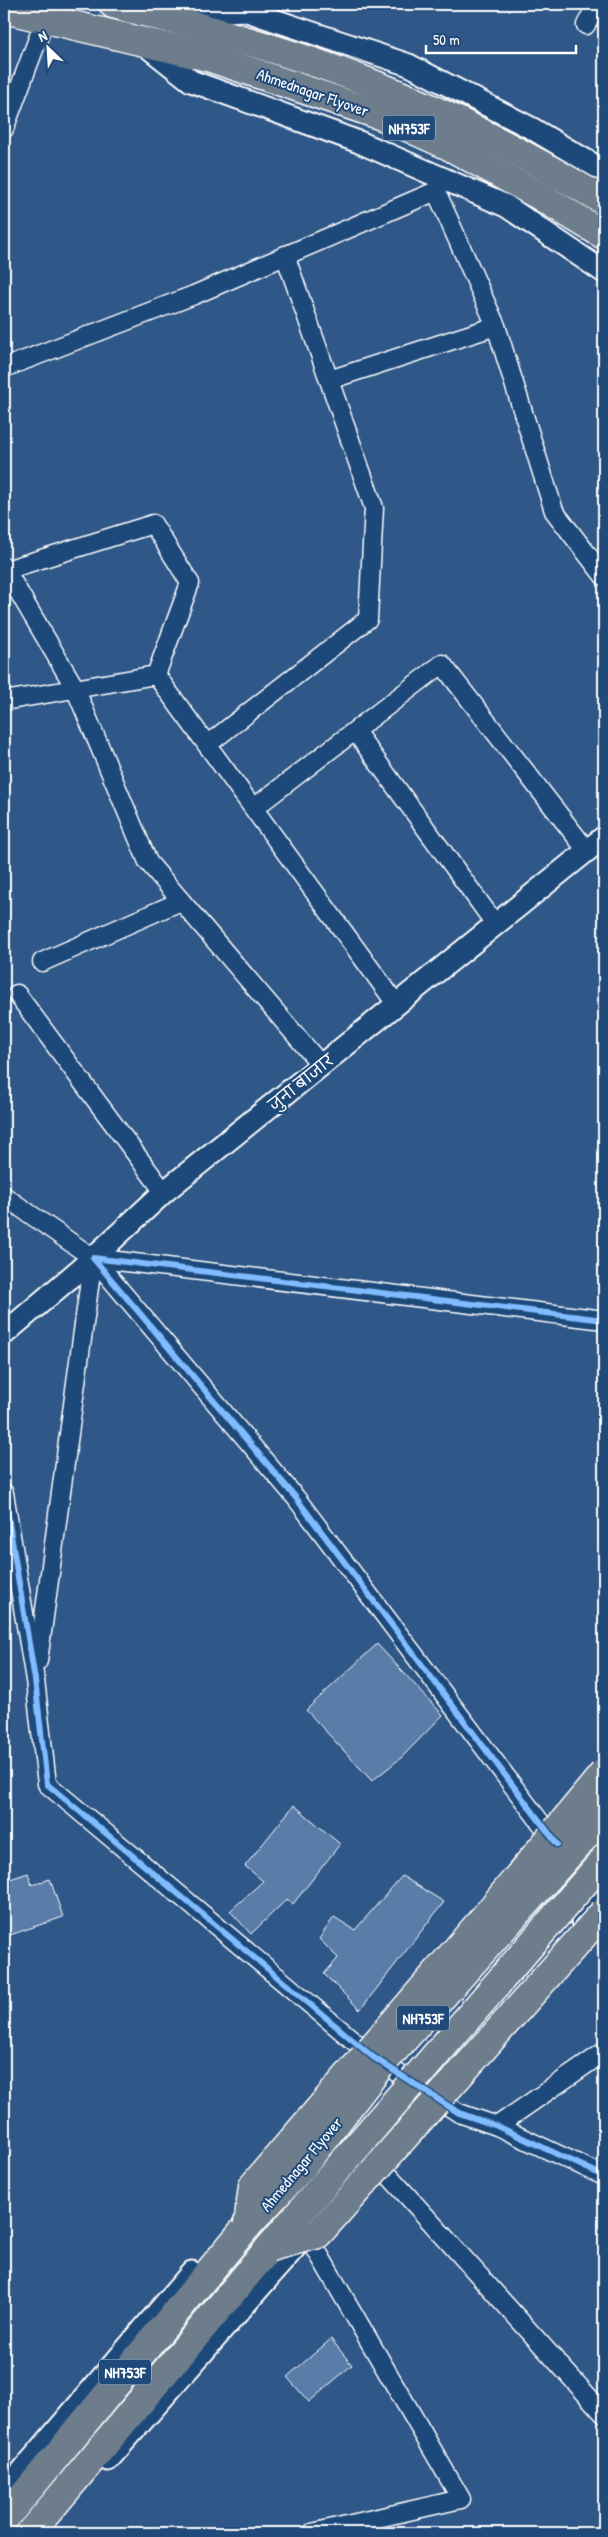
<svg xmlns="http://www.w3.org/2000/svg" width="608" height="2537" font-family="'Patrick Hand','Playpen Sans Deva',sans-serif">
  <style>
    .building { fill: #5a7ba9; stroke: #fff }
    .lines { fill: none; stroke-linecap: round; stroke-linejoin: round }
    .minor-casing { stroke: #fff; stroke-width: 21 }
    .tertiary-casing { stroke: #fff; stroke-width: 25 }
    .trunk-casing { stroke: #fff; stroke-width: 31 }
    .minor { stroke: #1f4a7a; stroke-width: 18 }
    .tertiary { stroke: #1f4a7a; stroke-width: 21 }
    .trunk { stroke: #6d7d8c; stroke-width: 28 }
    .trunk-bridge-casing { stroke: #fff; stroke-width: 31; stroke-linecap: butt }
    .trunk-bridge { stroke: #6d7d8c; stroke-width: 28 }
    .cycleway-casing { stroke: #1f4a7a; stroke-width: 9 }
    .cycleway { stroke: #80bcff; stroke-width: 6 }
    .labels { text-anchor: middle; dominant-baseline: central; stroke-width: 4; stroke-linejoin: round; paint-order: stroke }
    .shield { fill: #1f4a7a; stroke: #bcc9d7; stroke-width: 1 }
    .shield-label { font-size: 15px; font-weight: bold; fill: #fff }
    .street-label { font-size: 16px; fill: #fff; stroke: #1f4a7a }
  </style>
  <rect width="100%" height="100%" fill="#2f5787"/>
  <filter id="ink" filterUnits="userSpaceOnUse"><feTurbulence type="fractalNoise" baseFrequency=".02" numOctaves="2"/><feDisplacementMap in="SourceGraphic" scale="10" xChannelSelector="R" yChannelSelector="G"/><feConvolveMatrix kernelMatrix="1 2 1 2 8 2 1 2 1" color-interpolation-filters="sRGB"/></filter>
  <g filter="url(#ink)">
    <g class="building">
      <polygon points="377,1644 443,1715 402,1757 372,1781 306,1710"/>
      <polygon points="294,1805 340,1844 293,1904 287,1899 251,1934 230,1911 263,1881 245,1866"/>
      <polygon points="28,1873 32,1885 50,1879 63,1917 4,1937 4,1881"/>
      <polygon points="402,1876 444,1902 360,2010 324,1974 338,1958 319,1939 334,1917 355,1930"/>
      <polygon points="331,2339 352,2365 309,2402 287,2377"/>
    </g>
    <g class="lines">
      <defs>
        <g id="minor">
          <polyline points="586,25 597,4"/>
          <polyline points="4,129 45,20"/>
          <polyline points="436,191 496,326 554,511 604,576"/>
          <polyline points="4,368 194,295 436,191 443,179"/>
          <polyline points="329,380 496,326"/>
          <polyline points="4,567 75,688 148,862 321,1065"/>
          <polyline points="6,570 153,524 190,583 156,675"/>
          <polyline points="4,701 156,675 397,1005"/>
          <polyline points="355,731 496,925"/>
          <polyline points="207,745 368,619 374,508 285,255"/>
          <polyline points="254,808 442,664 588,852"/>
          <polyline points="42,962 181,901"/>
          <polyline points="17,994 164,1192"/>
          <polyline points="4,1196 93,1258 38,1661"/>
          <polyline points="4,1493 35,1680 47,1784 373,2057 459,2113 497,2126 604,2176"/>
          <polyline points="556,1843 296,1498 93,1258 604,1320"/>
          <polyline points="497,2126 604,2052"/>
          <polyline points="374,2159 604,2414"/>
          <polyline points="307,2234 461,2499 312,2533"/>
        </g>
        <g id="tertiary">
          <polyline points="168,14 244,10 409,65 531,128 604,171"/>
          <polyline points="144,44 191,81 359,142 506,206 604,272"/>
          <polyline points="4,1334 93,1258 164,1192 604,837"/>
          <polyline points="582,1921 604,1895"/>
          <polyline points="108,2460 306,2235"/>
          <polyline points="4,2492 192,2272"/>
        </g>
        <g id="trunk">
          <path d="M113,4C202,27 293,52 378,86C457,117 532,158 604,201"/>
          <polyline points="4,9 208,57 385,117 449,146 540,196 604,235"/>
          <polyline points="4,2519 248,2225"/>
          <polyline points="30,2533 270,2247"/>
        </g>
      </defs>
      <use href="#minor" class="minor-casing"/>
      <use href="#tertiary" class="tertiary-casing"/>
      <use href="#trunk" class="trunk-casing"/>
      <use href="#minor" class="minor"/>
      <use href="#tertiary" class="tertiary"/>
      <use href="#trunk" class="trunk"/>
      <defs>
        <g id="trunk-bridge">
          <polyline points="248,2225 253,2186 488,1913 604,1773"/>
          <polyline points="248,2225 302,2167 381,2065 604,1815"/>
          <polyline points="270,2247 604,1860"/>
          <polyline points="270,2247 318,2234 604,1912"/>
        </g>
      </defs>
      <use href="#trunk-bridge" class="trunk-bridge-casing"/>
      <use href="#trunk-bridge" class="trunk-bridge"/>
      <defs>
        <g id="cycleway">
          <polyline points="4,1493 35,1680 47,1784 373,2057 459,2113 497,2126 604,2176"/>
          <polyline points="557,1844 296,1498 93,1258 604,1320"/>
        </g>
      </defs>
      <use href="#cycleway" class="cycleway-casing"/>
      <use href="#cycleway" class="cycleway"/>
    </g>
  </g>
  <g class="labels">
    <g class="shield">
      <rect x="383" y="115.5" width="52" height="25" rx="4"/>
      <rect x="397" y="2005.5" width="52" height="25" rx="4"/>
      <rect x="99" y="2359.5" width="52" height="25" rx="4"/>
    </g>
    <g class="shield-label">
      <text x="409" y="128">NH753F</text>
      <text x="423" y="2018">NH753F</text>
      <text x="125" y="2372">NH753F</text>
    </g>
    <g class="street-label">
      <text transform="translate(313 92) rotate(19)">Ahmednagar Flyover</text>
      <text transform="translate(301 1082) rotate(-39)">जुना बाजार</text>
      <text transform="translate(301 2164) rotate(-50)">Ahmednagar Flyover</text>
    </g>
  </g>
  <rect width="608" height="2537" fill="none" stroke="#1f4a7a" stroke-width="20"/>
  <rect x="10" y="10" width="588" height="2517" fill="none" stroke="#fff" stroke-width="2" filter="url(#ink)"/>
  <g transform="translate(48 48) rotate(335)" stroke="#1f4a7a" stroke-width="4" paint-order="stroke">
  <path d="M0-4L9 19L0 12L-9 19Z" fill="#ffffff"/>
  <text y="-8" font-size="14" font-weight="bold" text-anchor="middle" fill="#ffffff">N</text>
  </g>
  <path d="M426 45v8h150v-8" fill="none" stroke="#ffffff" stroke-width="2.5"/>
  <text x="433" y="45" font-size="15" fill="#ffffff" stroke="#1f4a7a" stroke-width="4" paint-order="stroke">50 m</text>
</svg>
